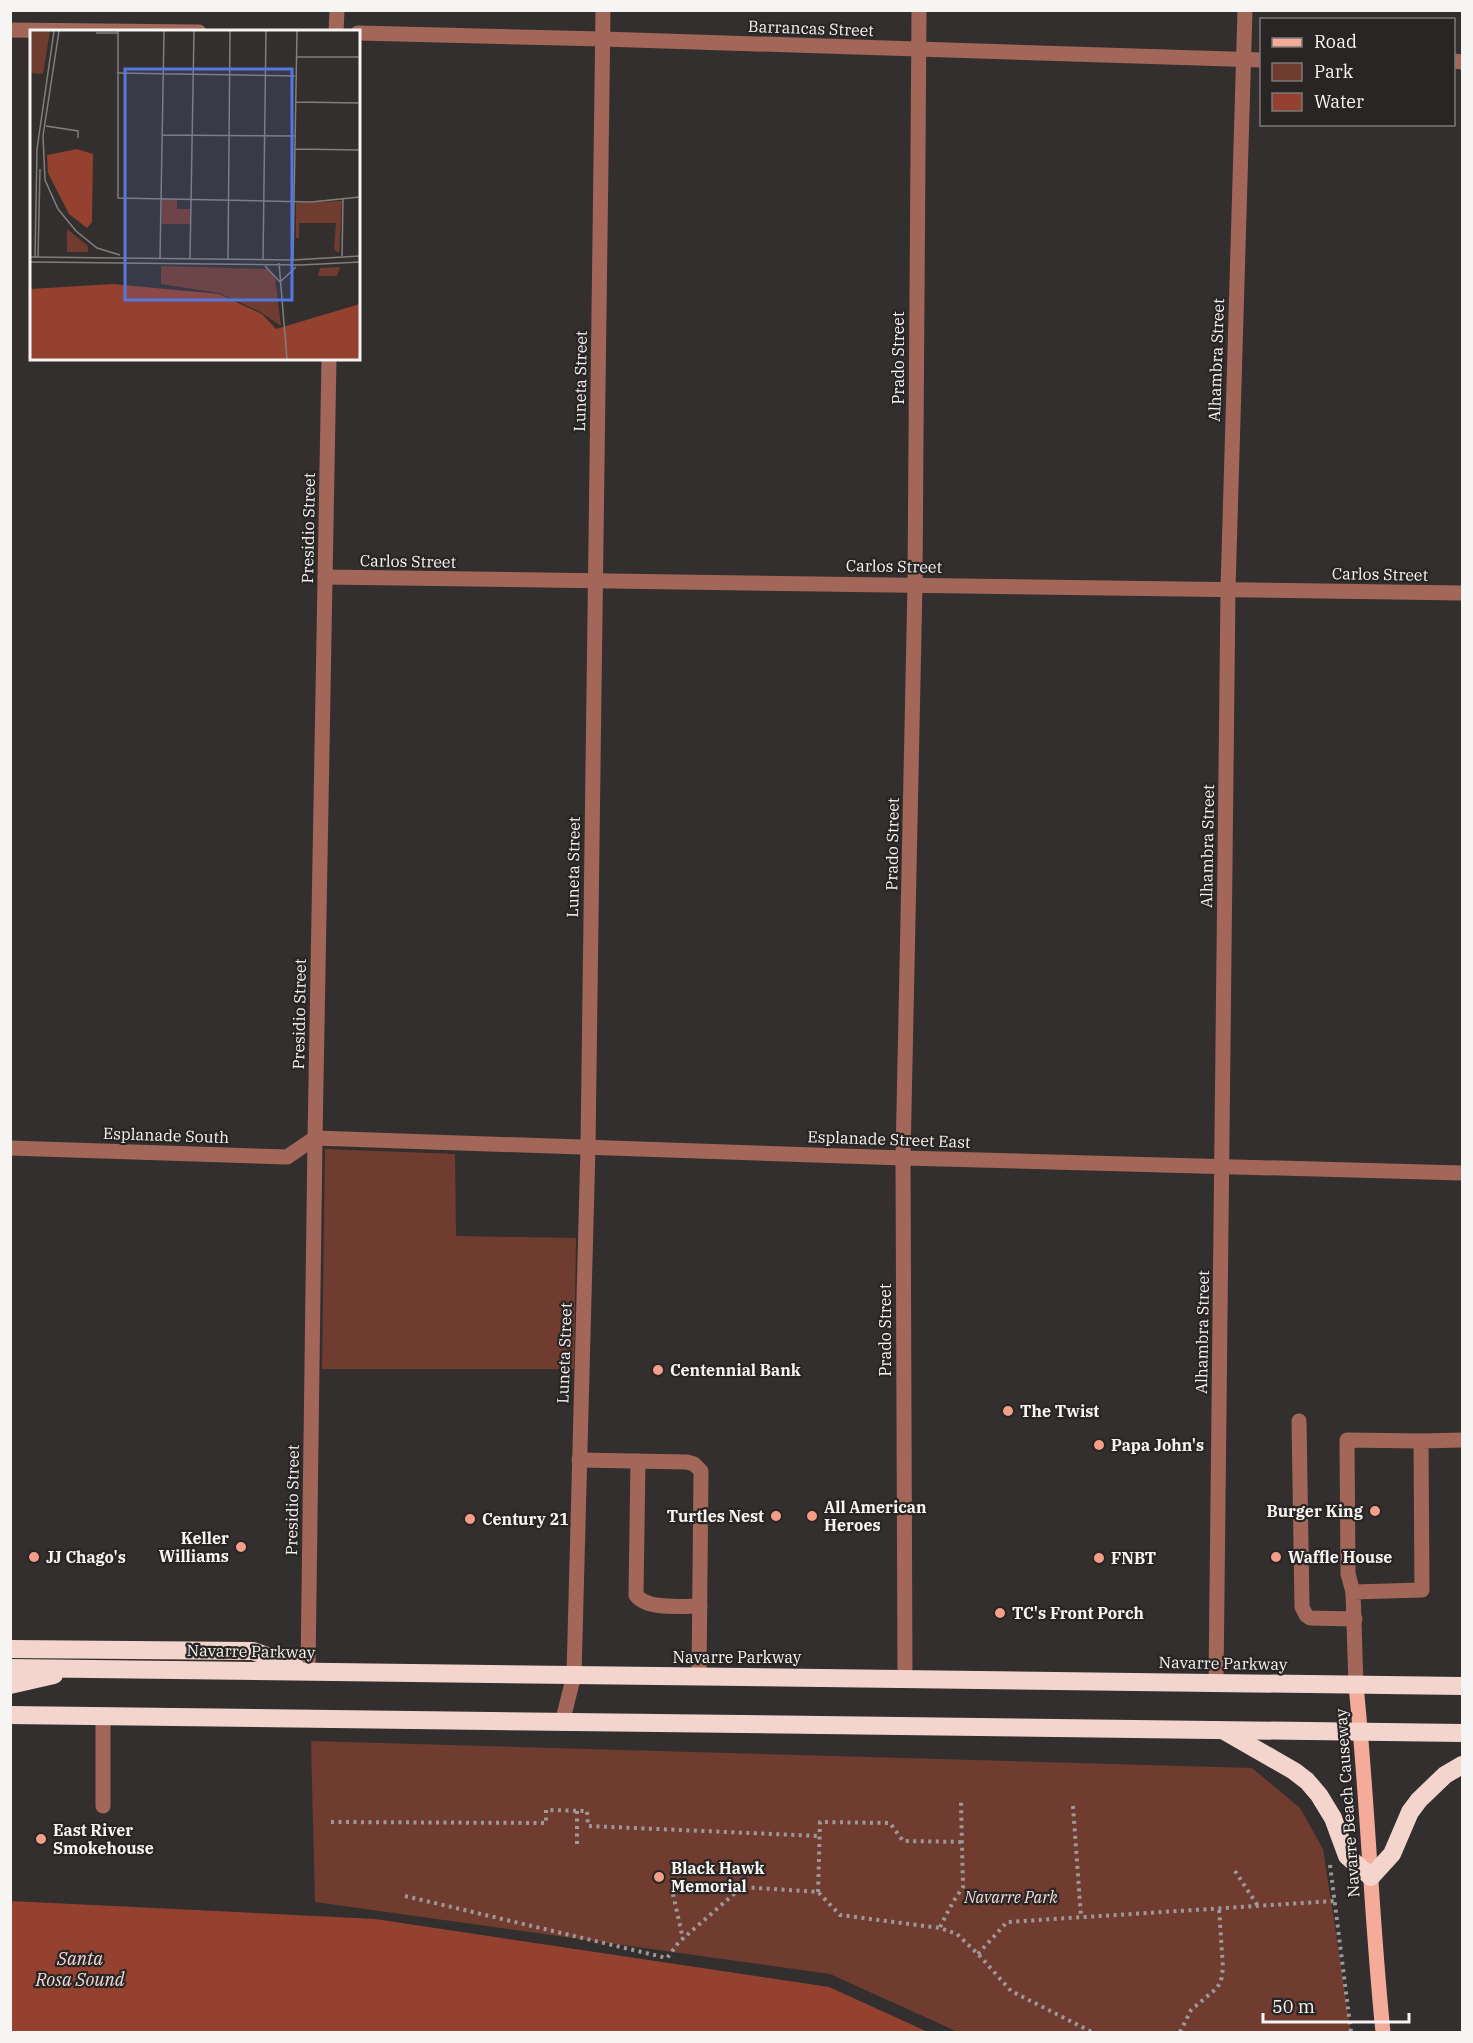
<svg xmlns="http://www.w3.org/2000/svg" width="1473" height="2043" font-family="'IBM Plex Serif',serif">
  <style>
    .green { fill: #713c30 }
    .water { fill: #95412f }
    .lines { fill: none; stroke-linecap: round; stroke-linejoin: round }
    .path { stroke: #9c9998; stroke-width: 4; stroke-dasharray: 3 4.5; stroke-linecap: butt }
    .minor { stroke: #a26759; stroke-width: 15 }
    .major { stroke: #f5ab9a; stroke-width: 15 }
    .highway { stroke: #f3d5ce; stroke-width: 18 }
    .poi-dot { fill: #f49e89; stroke: #292524; stroke-width: 2 }
    .labels { text-anchor: middle; dominant-baseline: central; stroke-width: 4.5; stroke-linejoin: round; paint-order: stroke }
    .street-label { font-size: 16px; fill: #f7f4f4; stroke: #292524 }
    .poi-label { font-size: 16px; font-weight: bold; fill: #f7f4f4; stroke: #292524; text-anchor: start }
    .park-label { font-size: 16px; font-style: italic; fill: #f5dcd6; stroke: #292524 }
    .water-label { font-size: 18px; font-style: italic; fill: #f4dbd5; stroke: #292524 }
    .inset-road { fill: none; stroke: #817e7d; stroke-width: 1.5 }
    .view { fill: #5478df; fill-opacity: 0.15; stroke: #5478df; stroke-width: 3 }
    .inset-edge { fill: none; stroke: #f7f4f4; stroke-width: 3 }
  </style>
  <rect width="100%" height="100%" fill="#332f2e"/>
  <g class="green">
    <polygon points="325,1149 455,1154 456,1236 576,1238 574,1369 322,1369"/>
    <polygon points="311,1741 1252,1768 1300,1808 1323,1849 1351,2032 958,2032 830,1974 315,1902"/>
  </g>
  <polygon class="water" points="11,1901 375,1919 829,1987 928,2032 11,2032"/>
  <g class="lines">
    <g class="path">
      <polyline points="1073,1806 1081,1917"/>
      <polyline points="577,1811 577,1846"/>
      <polyline points="331,1822 546,1823 546,1810 587,1811 588,1826 819,1836"/>
      <polyline points="1330,1865 1351,2032"/>
      <polyline points="1235,1871 1258,1906"/>
      <polyline points="818,1892 820,1822 890,1823 903,1841 962,1842"/>
      <polyline points="673,1894 683,1939"/>
      <polyline points="405,1896 667,1958 679,1942 742,1887 818,1892 840,1915 940,1928 957,1934 978,1954 1011,1991 1092,2032"/>
      <polyline points="940,1927 953,1902 963,1887 961,1802"/>
      <polyline points="978,1954 1007,1922 1334,1901"/>
      <polyline points="1180,2032 1191,2010 1217,1988 1221,1981 1223,1968 1219,1908"/>
    </g>
    <g class="minor">
      <polyline points="10,30 199,32"/>
      <polyline points="336,32 337,10"/>
      <polyline points="358,33 603,39 1262,60"/>
      <polyline points="1454,61 1462,62"/>
      <polyline points="325,577 1462,593"/>
      <polyline points="10,1148 287,1157 315,1138 903,1158 1462,1173"/>
      <polyline points="1299,1421 1302,1607 1306,1615 1310,1618 1355,1619"/>
      <polyline points="579,1460 687,1462 694,1464 701,1471 699,1676"/>
      <path d="M638,1461L636,1595C646,1610 683,1606 700,1606"/>
      <polyline points="1353,1592 1348,1574 1347,1440 1421,1441"/>
      <polyline points="308,1670 315,1138 329,358"/>
      <polyline points="905,1678 903,1158 915,584 919,10"/>
      <polyline points="1216,1682 1228,589 1245,10"/>
      <polyline points="1356,1686 1353,1592 1422,1590 1421,1441 1462,1440"/>
      <polyline points="562,1723 574,1675 588,1147 603,10"/>
      <polyline points="103,1806 103,1716"/>
    </g>
    <path class="major" d="M1356,1686C1368,1801 1371,1917 1383,2032"/>
    <g class="highway">
      <polyline points="10,1649 253,1651 295,1666"/>
      <polyline points="10,1668 1462,1686"/>
      <polyline points="10,1685 54,1675"/>
      <polyline points="10,1715 1462,1733"/>
      <polyline points="1226,1732 1294,1771 1307,1781 1319,1795 1333,1818 1347,1856 1371,1877 1392,1854 1410,1812 1419,1800 1445,1775 1462,1765"/>
    </g>
  </g>
  <g class="poi-dot">
    <circle cx="658" cy="1370" r="6"/>
    <circle cx="1008" cy="1411" r="6"/>
    <circle cx="1099" cy="1445" r="6"/>
    <circle cx="1375" cy="1511" r="6"/>
    <circle cx="776" cy="1516" r="6"/>
    <circle cx="812" cy="1516" r="6"/>
    <circle cx="470" cy="1519" r="6"/>
    <circle cx="241" cy="1547" r="6"/>
    <circle cx="34" cy="1557" r="6"/>
    <circle cx="1276" cy="1557" r="6"/>
    <circle cx="1099" cy="1558" r="6"/>
    <circle cx="1000" cy="1613" r="6"/>
    <circle cx="41" cy="1839" r="6"/>
    <circle cx="659" cy="1877" r="6"/>
  </g>
  <g class="labels">
    <g class="street-label">
      <text transform="translate(811 28) rotate(2)">Barrancas Street</text>
      <text transform="translate(898 358) rotate(-90)">Prado Street</text>
      <text transform="translate(1216 360) rotate(-88)">Alhambra Street</text>
      <text transform="translate(580 381) rotate(-89)">Luneta Street</text>
      <text transform="translate(308 528) rotate(-89)">Presidio Street</text>
      <text transform="translate(408 561) rotate(1)">Carlos Street</text>
      <text transform="translate(894 566) rotate(1)">Carlos Street</text>
      <text transform="translate(1380 574) rotate(1)">Carlos Street</text>
      <text transform="translate(892 844) rotate(-89)">Prado Street</text>
      <text transform="translate(1207 846) rotate(-89)">Alhambra Street</text>
      <text transform="translate(573 867) rotate(-89)">Luneta Street</text>
      <text transform="translate(299 1014) rotate(-89)">Presidio Street</text>
      <text transform="translate(166 1135) rotate(2)">Esplanade South</text>
      <text transform="translate(889 1139) rotate(2)">Esplanade Street East</text>
      <text transform="translate(885 1330) rotate(-90)">Prado Street</text>
      <text transform="translate(1202 1332) rotate(-89)">Alhambra Street</text>
      <text transform="translate(564 1353) rotate(-88)">Luneta Street</text>
      <text transform="translate(292 1500) rotate(-89)">Presidio Street</text>
      <text transform="translate(251 1651) rotate(1)">Navarre Parkway</text>
      <text x="737" y="1657">Navarre Parkway</text>
      <text transform="translate(1223 1663) rotate(1)">Navarre Parkway</text>
      <text transform="translate(1347 1803) rotate(-94)">Navarre Beach Causeway</text>
    </g>
    <g class="poi-label">
      <text x="670" y="1370">Centennial Bank</text>
      <text x="1020" y="1411">The Twist</text>
      <text x="1111" y="1445">Papa John's</text>
      <text x="824" y="1507">All American<tspan x="824" dy="18">Heroes</tspan></text>
      <text x="1363" y="1511" text-anchor="end">Burger King</text>
      <text x="764" y="1516" text-anchor="end">Turtles Nest</text>
      <text x="482" y="1519">Century 21</text>
      <text x="229" y="1538" text-anchor="end">Keller<tspan x="229" dy="18">Williams</tspan></text>
      <text x="46" y="1557">JJ Chago's</text>
      <text x="1288" y="1557">Waffle House</text>
      <text x="1111" y="1558">FNBT</text>
      <text x="1012" y="1613">TC's Front Porch</text>
      <text x="53" y="1830">East River<tspan x="53" dy="18">Smokehouse</tspan></text>
      <text x="671" y="1868">Black Hawk<tspan x="671" dy="18">Memorial</tspan></text>
    </g>
    <g class="park-label">
      <text x="1011" y="1897">Navarre Park</text>
    </g>
    <g class="water-label">
      <text x="80" y="1958">Santa<tspan x="80" dy="21">Rosa Sound</tspan></text>
    </g>
  </g>
  <g transform="translate(30 30)">
    <rect width="330" height="330" fill="#332f2e"/>
    <path d="M0,1H20L13,44L0,43ZM132,169L147,170V179H161L160,194H132ZM312,171L309,223L304,219L306,193H269V208H266V173ZM37,199L58,216V222H37ZM131,236L237,239L245,248L251,296L229,281L189,263L131,254ZM310,237L307,246H288L290,238Z" fill="#713c30"/>
    <path d="M47,119L63,124L62,192L57,198L39,184L18,143L17,125ZM83,254L189,264L232,284L246,299L330,274V329H0V259Z" fill="#95412f"/>
    <path class="inset-road" d="M29,1L13,106L15,150L28,179L46,201L67,218L90,225M88,1V168L281,172L330,167M66,3H88M266,27H330M87,43L265,46M266,72L330,73M16,96L48,101V108M132,105L265,106M265,119L330,120M312,226L313,169M0,227L263,230L330,226M5,228L7,119L24,1M8,228L10,139M130,228L134,1M160,229L164,1M198,229L200,1M233,230L236,1M263,230L267,1M0,232L271,235L330,232M249,233L257,329M235,236L250,252L266,237"/>
    <path class="view" d="M95,39H262V270H95Z"/>
    <rect width="330" height="330" class="inset-edge"/>
  </g>
  <rect width="1473" height="2043" fill="none" stroke="#f7f4f4" stroke-width="24"/>
  <rect x="1260" y="18" width="195" height="108" fill="#292524" stroke="#7b7877" stroke-width="1.5"/>
  <rect x="1272" y="38" width="30" height="9" fill="#f5ab9a" stroke="#7b7877" stroke-width="1.5"/>
  <text x="1314" y="48" font-size="18" fill="#f7f4f4">Road</text>
  <rect x="1272" y="63" width="30" height="18" fill="#713c30" stroke="#7b7877" stroke-width="1.5"/>
  <text x="1314" y="78" font-size="18" fill="#f7f4f4">Park</text>
  <rect x="1272" y="93" width="30" height="18" fill="#95412f" stroke="#7b7877" stroke-width="1.5"/>
  <text x="1314" y="108" font-size="18" fill="#f7f4f4">Water</text>
  <path d="M1263 2013v9h146v-9" fill="none" stroke="#f7f4f4" stroke-width="3"/>
  <text x="1272" y="2013" font-size="18" fill="#f7f4f4" stroke="#292524" stroke-width="4.5" paint-order="stroke">50 m</text>
</svg>
